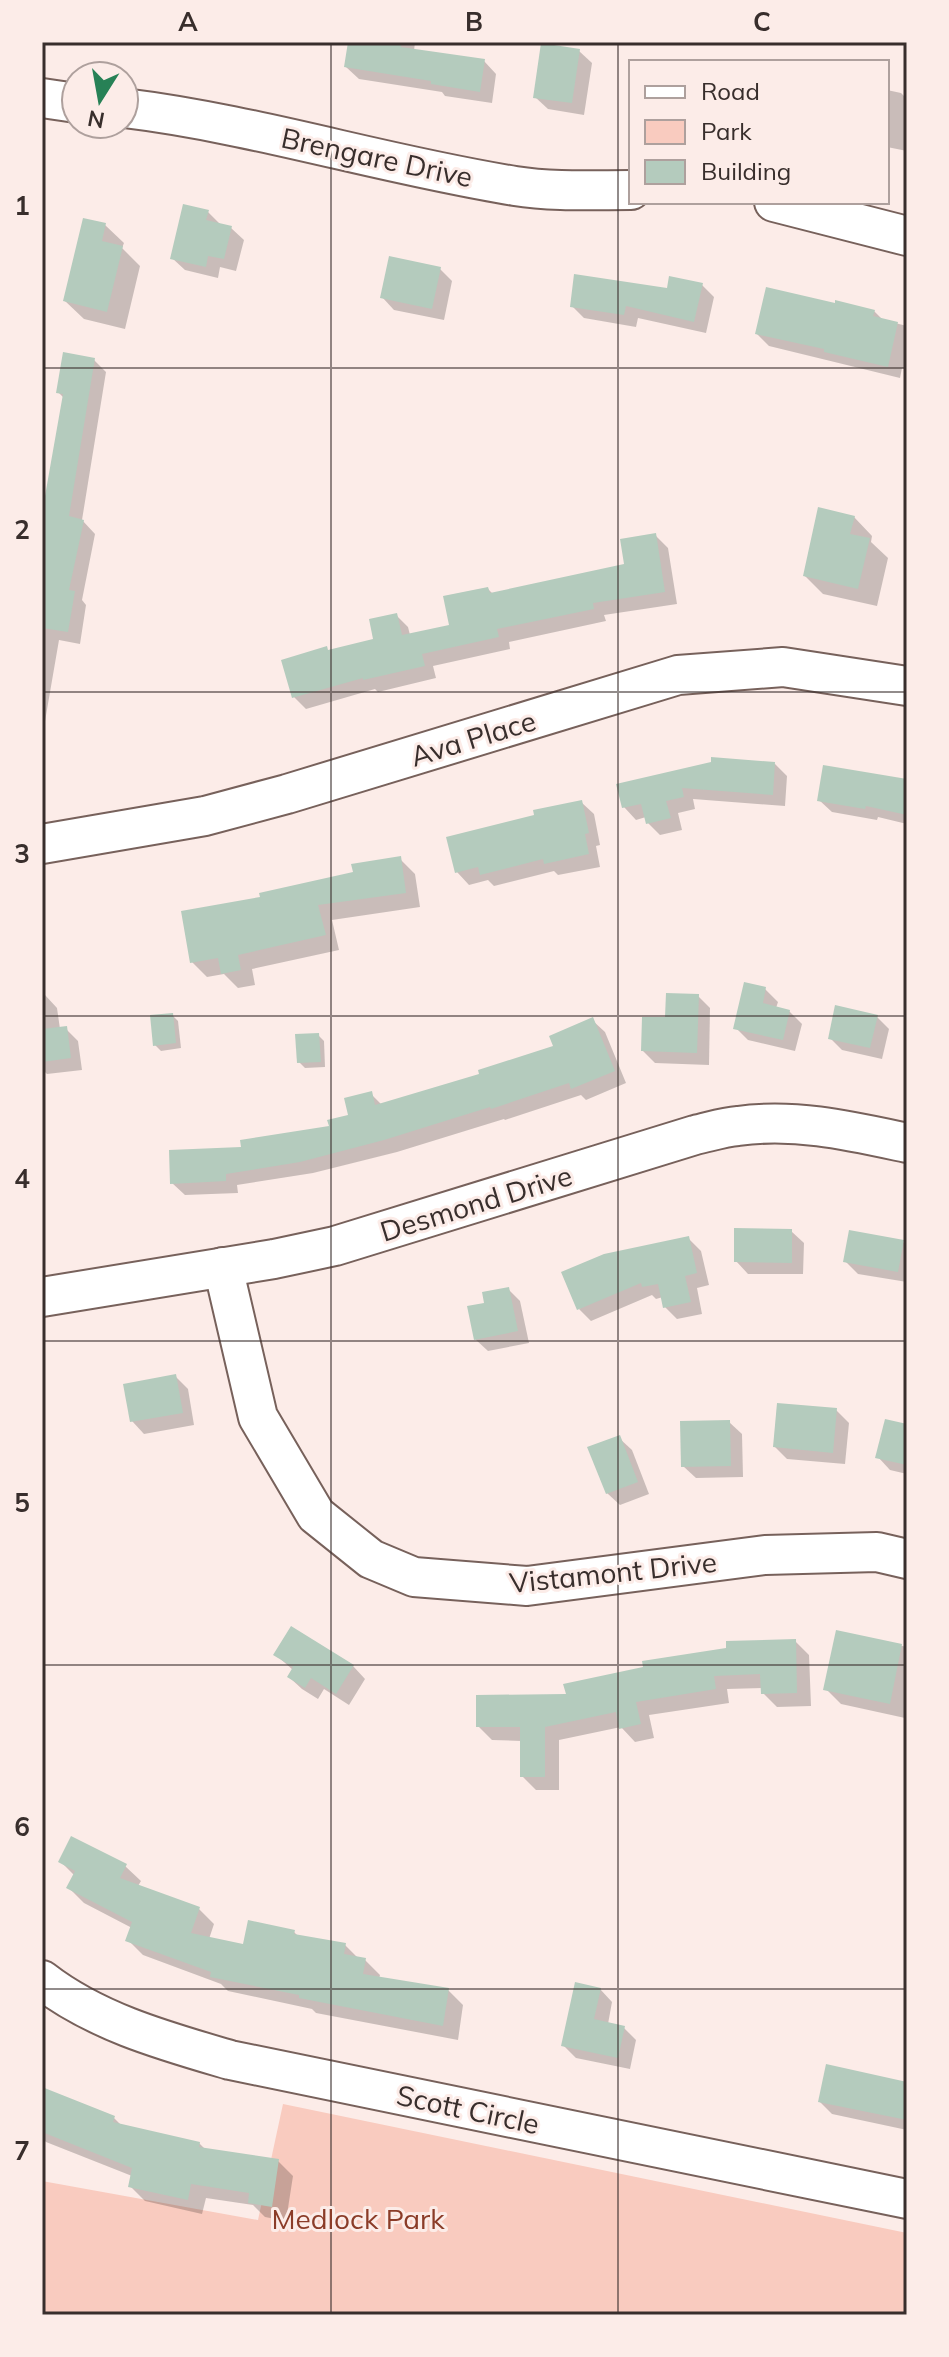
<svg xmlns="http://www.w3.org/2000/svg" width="949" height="2357" font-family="Mulish,sans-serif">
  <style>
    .green { fill: #f9cbbf }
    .shadow { fill: #0003 }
    .building { fill: #b4cbbd }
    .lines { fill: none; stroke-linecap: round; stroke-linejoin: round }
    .minor-casing { stroke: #77615b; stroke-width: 42 }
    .minor { stroke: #fff; stroke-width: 38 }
    .grid { fill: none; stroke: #382e2c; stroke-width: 2; stroke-opacity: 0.55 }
    .labels { text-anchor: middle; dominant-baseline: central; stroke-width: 6; stroke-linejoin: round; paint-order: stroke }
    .street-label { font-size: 28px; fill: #382e2c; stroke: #fcece8 }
    .park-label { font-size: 28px; fill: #8b3c28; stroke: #fcece8 }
    .neatline { fill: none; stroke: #382e2c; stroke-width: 3 }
    .grid-label { font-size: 26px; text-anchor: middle; font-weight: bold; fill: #382e2c }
  </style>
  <rect width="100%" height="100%" fill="#fcece8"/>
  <polygon class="green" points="283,2104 907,2233 907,2315 42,2315 42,2181 258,2220"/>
  <g class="shadow">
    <polygon points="350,42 415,42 414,51 484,61 496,74 492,103 445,96 442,92 359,79 346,67"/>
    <polygon points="579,51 592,63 584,115 548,109 535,97"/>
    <polygon points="887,90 901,93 907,99 907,151 887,147"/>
    <polygon points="208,212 220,224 231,228 244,240 236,271 220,267 218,278 185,270 172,258"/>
    <polygon points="105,225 124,243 122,248 140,266 125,329 84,319 65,301"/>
    <polygon points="440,269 452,281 444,320 394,310 382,297"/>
    <polygon points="702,285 714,297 706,333 638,318 636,327 584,318 572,306"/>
    <polygon points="874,311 883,320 907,326 907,369 902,368 900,378 769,346 757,334"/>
    <polygon points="94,360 106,372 82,520 95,534 82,600 86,605 80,644 59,640 44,727 42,727 42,512 44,513 64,398 58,392"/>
    <polygon points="854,517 872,536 871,542 888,558 877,606 823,594 805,576"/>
    <polygon points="656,536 668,548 677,604 604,615 606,621 509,642 510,649 433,666 436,678 378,692 375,689 306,709 294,697 330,652 376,641 396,615 408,627 410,635 451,627 488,589 493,594 627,566"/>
    <polygon points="775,764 787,776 785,806 693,799 695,809 678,813 682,830 660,835 648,823 646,817 636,820 624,807 619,785"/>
    <polygon points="907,781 907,824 878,817 877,820 832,812 819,800"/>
    <polygon points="581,802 594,814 600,845 596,846 600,867 558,875 554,871 494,886 488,880 469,885 457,872 536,816"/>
    <polygon points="400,859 415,874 420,907 332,920 339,950 252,969 255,985 238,988 224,974 207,977 192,962 355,874"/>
    <polygon points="765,989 778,1002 776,1008 789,1011 802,1024 795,1051 748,1040 736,1028"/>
    <polygon points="45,995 57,1008 60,1029 66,1029 78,1041 82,1070 47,1074 42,1069 42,996"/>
    <polygon points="698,996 710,1008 709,1065 655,1063 643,1051 667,1019"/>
    <polygon points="172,1015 178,1021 181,1048 161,1051 155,1045"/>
    <polygon points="877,1017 889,1029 882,1059 842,1050 830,1038"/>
    <polygon points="592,1020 605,1032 626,1083 586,1100 581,1095 505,1120 504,1119 397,1152 313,1173 237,1185 238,1193 185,1195 172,1183 243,1149 332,1128 351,1116 371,1094 382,1105 482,1076 556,1047"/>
    <polygon points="318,1035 324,1041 325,1067 305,1068 299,1062"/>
    <polygon points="791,1231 804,1243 803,1274 748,1274 736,1261"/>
    <polygon points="689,1239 701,1251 709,1285 697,1288 702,1314 677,1319 665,1307 663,1297 656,1299 652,1295 591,1321 579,1309"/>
    <polygon points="903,1242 907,1246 907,1282 858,1274 846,1262"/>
    <polygon points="508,1289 520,1301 529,1343 488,1351 475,1339 487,1304"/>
    <polygon points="175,1376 188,1389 194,1425 144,1434 132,1421"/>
    <polygon points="836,1410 849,1423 845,1464 787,1459 775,1447"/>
    <polygon points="729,1422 742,1434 743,1477 696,1478 683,1466"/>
    <polygon points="907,1426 907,1474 890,1470 878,1457"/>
    <polygon points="619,1438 632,1450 649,1494 620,1505 607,1493"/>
    <polygon points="837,1632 907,1647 907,1707 905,1718 841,1704 826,1689"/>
    <polygon points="795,1641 809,1655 811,1706 777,1707 763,1693 763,1688 727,1689 729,1703 649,1715 654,1738 635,1742 621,1727 559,1740 559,1790 536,1790 522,1776 522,1741 492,1740 478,1726 568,1696"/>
    <polygon points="276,1655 353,1666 365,1679 349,1705 324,1689 318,1699 302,1689 289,1677 293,1670"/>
    <polygon points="61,1862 125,1866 141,1881 138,1886 199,1909 214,1924 209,1939 245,1946 294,1932 299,1937 345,1945 359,1959 365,1960 380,1975 379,1979 448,1990 463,2005 458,2040 316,2013 312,2009 228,1991 221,1984 143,1955 128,1940 132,1928 84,1903 69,1888 75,1876"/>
    <polygon points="600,1989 612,2002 608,2024 624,2028 636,2040 630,2069 576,2058 563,2045"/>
    <polygon points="907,2084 907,2130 832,2114 820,2102"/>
    <polygon points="42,2100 114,2118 122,2126 199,2143 206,2150 278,2161 293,2176 286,2221 265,2217 253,2205 206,2198 202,2214 145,2201 130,2186 132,2176 46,2142 42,2138"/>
  </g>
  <g class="building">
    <polygon points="348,42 402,42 401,47 485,59 480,92 431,84 431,81 344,67"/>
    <polygon points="541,43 580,49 572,103 533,98"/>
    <polygon points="183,204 209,210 206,220 232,226 224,259 208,256 206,267 170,259"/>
    <polygon points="83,218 106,223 102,241 123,246 107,312 63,301"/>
    <polygon points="389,256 441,267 432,309 380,298"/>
    <polygon points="574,274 667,288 669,276 703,283 694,322 626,306 624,315 570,307"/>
    <polygon points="766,287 835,303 835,300 875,310 873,316 898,322 888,367 824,352 824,349 755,334"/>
    <polygon points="63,352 95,358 69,516 84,520 69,590 75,591 68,632 42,628 42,513 63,394 56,393"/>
    <polygon points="818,507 855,516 850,534 870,538 858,589 803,576"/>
    <polygon points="656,533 665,592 593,603 594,609 497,629 499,637 422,654 425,666 363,680 363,678 292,698 281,660 327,646 328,650 373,639 369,619 397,613 402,635 449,625 443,596 488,587 490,593 624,564 620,539"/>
    <polygon points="711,757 775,762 773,795 682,788 684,797 666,801 671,818 646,824 641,804 622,808 616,784 711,762"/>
    <polygon points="823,765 907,779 907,815 866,806 865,809 817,801"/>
    <polygon points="582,800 589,833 585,834 589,854 544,864 543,859 480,875 478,867 455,873 446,837 534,815 533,810"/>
    <polygon points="401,856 406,893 318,905 326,935 238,955 241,970 221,974 218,958 190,963 181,911 260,897 259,893 353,872 351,864"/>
    <polygon points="744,982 766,987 763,1003 790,1010 783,1040 733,1029"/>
    <polygon points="666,993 699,994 697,1053 641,1051 642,1017 665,1017"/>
    <polygon points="835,1005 878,1015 870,1048 828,1039"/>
    <polygon points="173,1013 176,1043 153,1046 150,1015"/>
    <polygon points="593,1017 615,1071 571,1089 569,1083 491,1109 490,1107 384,1140 300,1162 226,1174 226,1181 170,1184 169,1150 241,1147 240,1140 329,1126 327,1120 348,1115 344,1098 372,1091 375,1105 479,1074 478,1070 553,1046 549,1036"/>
    <polygon points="67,1026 71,1058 42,1062 42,1029"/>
    <polygon points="319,1033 321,1062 297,1063 295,1034"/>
    <polygon points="734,1228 792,1229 792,1263 734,1262"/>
    <polygon points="849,1230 904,1240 898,1272 843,1262"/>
    <polygon points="689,1236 697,1273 685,1276 691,1302 663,1308 658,1284 642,1287 641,1283 577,1310 561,1272 604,1254"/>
    <polygon points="509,1287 518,1331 474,1340 467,1306 484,1303 482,1292"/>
    <polygon points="176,1374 183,1413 130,1422 123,1384"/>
    <polygon points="777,1403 837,1408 833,1453 773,1447"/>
    <polygon points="885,1419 907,1424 907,1465 875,1458"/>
    <polygon points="730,1420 731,1466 681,1467 680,1421"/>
    <polygon points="620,1435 638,1482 606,1494 587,1447"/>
    <polygon points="291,1626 354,1665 336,1694 311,1678 305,1688 287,1677 293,1667 273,1655"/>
    <polygon points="836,1630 902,1644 890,1704 823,1690"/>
    <polygon points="796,1639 797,1693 761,1694 760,1674 714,1676 716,1689 636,1702 641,1724 619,1729 616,1712 545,1727 545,1777 520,1777 520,1727 476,1727 476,1695 566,1694 563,1684 643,1667 642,1661 726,1648 726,1641"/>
    <polygon points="71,1836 127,1864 120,1878 200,1907 191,1933 243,1944 248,1920 295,1930 294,1934 346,1943 344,1954 366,1958 363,1974 449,1988 443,2026 299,1998 299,1995 210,1977 211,1972 125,1941 132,1922 66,1888 75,1871 58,1862"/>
    <polygon points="575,1982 601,1988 594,2019 625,2026 618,2058 561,2046"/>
    <polygon points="826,2064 907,2082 907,2120 818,2102"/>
    <polygon points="42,2087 115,2116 113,2122 200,2142 199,2147 279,2159 272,2207 248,2203 249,2193 191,2184 188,2200 128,2187 132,2168 42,2132"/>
  </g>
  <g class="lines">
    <defs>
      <g id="minor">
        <polyline points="42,98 76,103"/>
        <path d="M124,108C256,124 383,165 515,186C552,192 593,190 631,190"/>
        <polyline points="774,202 907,236"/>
        <polyline points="42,844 205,816 287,794 678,675 783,667 907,686"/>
        <polyline points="223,1267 258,1417 316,1515 371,1559 414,1577 527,1586 765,1555 877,1552 907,1559"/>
        <path d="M42,1297L274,1259L335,1246L695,1135C709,1132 724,1127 738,1126C796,1118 851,1131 907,1143"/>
        <path d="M42,1980C96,2022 165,2041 230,2060L907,2199"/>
      </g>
    </defs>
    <use href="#minor" class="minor-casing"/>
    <use href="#minor" class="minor"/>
  </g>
  <path class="grid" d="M331,42V2315M618,42V2315M42,368H907M42,692H907M42,1016H907M42,1341H907M42,1665H907M42,1989H907"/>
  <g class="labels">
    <g class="street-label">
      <text transform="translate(377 157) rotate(12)">Brengare Drive</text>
      <text transform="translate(473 738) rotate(-17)">Ava Place</text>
      <text transform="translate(476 1203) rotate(-17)">Desmond Drive</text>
      <text transform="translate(613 1572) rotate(-6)">Vistamont Drive</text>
      <text transform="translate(468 2109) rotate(12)">Scott Circle</text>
    </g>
    <g class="park-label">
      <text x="358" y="2218">Medlock Park</text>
    </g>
  </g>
  <rect width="949" height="2357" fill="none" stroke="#fcece8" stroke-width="88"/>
  <rect x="629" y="60" width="260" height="144" fill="#fcece8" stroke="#aea09d" stroke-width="2"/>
  <rect x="645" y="86" width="40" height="12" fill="#ffffff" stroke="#aea09d" stroke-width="2"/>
  <text x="701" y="100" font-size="24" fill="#382e2c">Road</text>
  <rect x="645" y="120" width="40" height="24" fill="#f9cbbf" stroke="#aea09d" stroke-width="2"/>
  <text x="701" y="140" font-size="24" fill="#382e2c">Park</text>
  <rect x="645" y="160" width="40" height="24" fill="#b4cbbd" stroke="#aea09d" stroke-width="2"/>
  <text x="701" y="180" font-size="24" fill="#382e2c">Building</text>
  <g transform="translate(100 100) rotate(191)"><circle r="38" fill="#fcece8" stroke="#aea09d" stroke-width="2"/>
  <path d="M0-6L14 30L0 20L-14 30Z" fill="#278156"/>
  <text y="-12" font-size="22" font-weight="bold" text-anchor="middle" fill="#382e2c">N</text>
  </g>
  <rect x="44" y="44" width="861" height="2269" class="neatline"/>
  <g class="grid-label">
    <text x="188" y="31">A</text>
    <text x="474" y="31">B</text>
    <text x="762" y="31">C</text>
    <text x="22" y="215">1</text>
    <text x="22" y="539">2</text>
    <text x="22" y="863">3</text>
    <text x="22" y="1188">4</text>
    <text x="22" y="1512">5</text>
    <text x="22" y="1836">6</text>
    <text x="22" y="2160">7</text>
  </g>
</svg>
